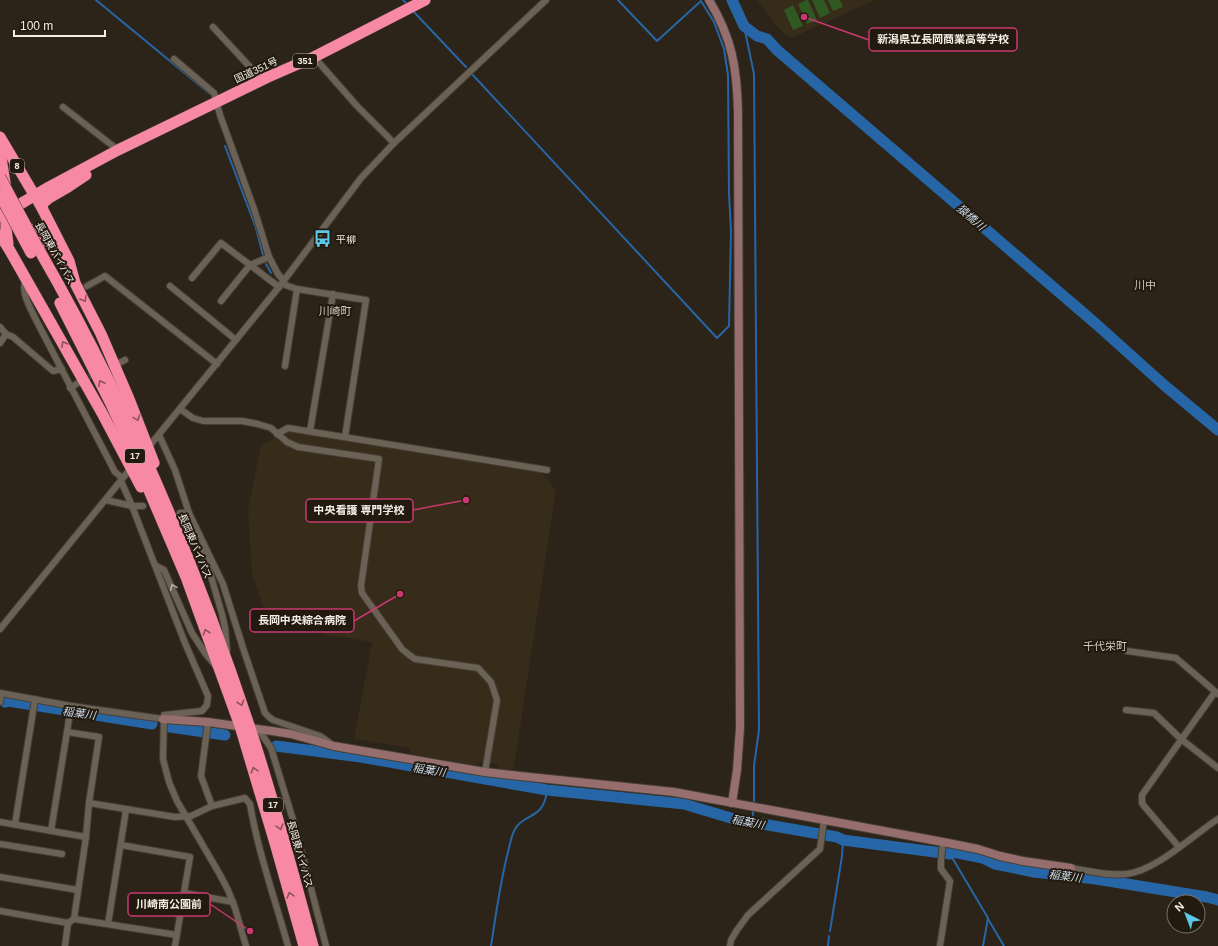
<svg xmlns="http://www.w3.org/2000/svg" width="1218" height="946" font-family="Helvetica,'Noto Sans JP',sans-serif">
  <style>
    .built { fill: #372b1a }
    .green { fill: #305823 }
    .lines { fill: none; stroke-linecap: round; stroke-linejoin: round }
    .stream { stroke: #2666a7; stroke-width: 2 }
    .river { stroke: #2666a7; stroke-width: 11 }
    .street-tunnel { stroke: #4a4237; stroke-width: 6; stroke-dasharray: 6 3; stroke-linecap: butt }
    .street-casing { stroke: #453e36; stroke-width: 8 }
    .secondary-casing { stroke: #453e36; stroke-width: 10 }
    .highway-casing { stroke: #453e36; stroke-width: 12 }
    .street { stroke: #6b6255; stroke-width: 6 }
    .secondary { stroke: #956e6d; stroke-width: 8 }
    .highway { stroke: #f889a5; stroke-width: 11 }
    .highway-bridge-casing { stroke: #453e36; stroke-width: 12; stroke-linecap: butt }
    .highway-bridge { stroke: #f889a5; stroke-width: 11 }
    .oneway { stroke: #8d525a }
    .oneway2 { stroke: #b6afa5 }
    .labels { text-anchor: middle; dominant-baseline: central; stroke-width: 4; stroke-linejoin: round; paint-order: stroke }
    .shield { fill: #221a0f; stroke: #b4aea6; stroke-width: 1 }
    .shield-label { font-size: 9px; font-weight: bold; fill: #f3eee6 }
    .street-label { font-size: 10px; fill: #f3eee6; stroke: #221a0f }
    .poi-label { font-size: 10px; fill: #f3eee6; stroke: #221a0f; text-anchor: start }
    .water-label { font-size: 11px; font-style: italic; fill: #cbdbed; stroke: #221a0f }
    .neighbourhood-label { font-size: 11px; fill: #cfc5b6; stroke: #221a0f }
    .leader { fill: none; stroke: #c93870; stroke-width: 1.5 }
    .callout-dot { fill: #c93870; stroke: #221a0f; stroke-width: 1.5 }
    .callout { fill: #221a0f; stroke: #c93870; stroke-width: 1.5 }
    .callout-label { font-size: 11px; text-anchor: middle; font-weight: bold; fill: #f3eee6 }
  </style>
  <rect width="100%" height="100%" fill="#2c2418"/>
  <g class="built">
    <polygon points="757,0 875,0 792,38 784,34 774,23"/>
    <polygon points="289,431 542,473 556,490 514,767 510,770 499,768 496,764 480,762 475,765 410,754 410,748 354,739 372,642 322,634 321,628 271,620 266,616 252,573 248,511 261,445"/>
  </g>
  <g class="green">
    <polygon points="806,0 808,0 817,20 807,24 798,4"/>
    <polygon points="812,0 824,0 830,13 820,18"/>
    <polygon points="828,0 840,0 843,7 833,11"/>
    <polygon points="793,5 803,26 793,30 784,10"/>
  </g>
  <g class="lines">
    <g class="stream">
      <polyline points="96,0 210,94"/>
      <polyline points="403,0 408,5"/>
      <polyline points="413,11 466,67"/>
      <polyline points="744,26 754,74 759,730 754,766 754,804"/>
      <polyline points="471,73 717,338 729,326 731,231 729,194 728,75 724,49 714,22 701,1 657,41 618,0"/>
      <polyline points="225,146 256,228 263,255"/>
      <polyline points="266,264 271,273"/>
      <polyline points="753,823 753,808"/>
      <polyline points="950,854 988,918 983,946"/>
      <polyline points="988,919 1004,946"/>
      <polyline points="830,931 842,856 843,840"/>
      <path d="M491,946C496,914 500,883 508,852C510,845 511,837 514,831C523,812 544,821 547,790"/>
      <polyline points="828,946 829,936"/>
    </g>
    <g class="river">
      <polyline points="732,0 744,26 757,36 767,39 777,50 1095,323 1164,385 1218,430"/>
      <polyline points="5,702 8,701 152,724"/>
      <polyline points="170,727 225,735"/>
      <polyline points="276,746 361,757 547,790 684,804 734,819 837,837 843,840 950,854 953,852 983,858 995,864 1034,872 1096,879 1207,897 1218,900"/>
    </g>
    <polyline class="street-tunnel" points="81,381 116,364"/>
    <defs>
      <g id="street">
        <polyline points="213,27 262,80"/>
        <polyline points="314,57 357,106 394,143"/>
        <polyline points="174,59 214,93 220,115 254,209 269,257 278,274 284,281 285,285 297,289 366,300 345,437"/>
        <polyline points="63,107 118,150"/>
        <polyline points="192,278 221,243 279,287"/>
        <path d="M26,280C20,291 30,307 35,318L115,472L121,477V481L132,506L185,643L208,696L207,705L202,711L164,715L163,759L169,782L177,801L219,873L228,890L235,908L246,946"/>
        <polyline points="87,286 105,276 217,364"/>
        <polyline points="170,286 236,340"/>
        <polyline points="221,301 250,265 269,257"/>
        <polyline points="0,327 6,334 13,337 53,371 62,369"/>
        <polyline points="0,343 6,334"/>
        <polyline points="119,363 125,360"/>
        <polyline points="285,366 297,289"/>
        <polyline points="70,388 78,383"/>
        <polyline points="180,409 193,418 203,421 242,421 258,424 271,428 287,442 298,447 379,459 361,586 362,593 402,649 408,654 415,659 478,668 491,682 497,700 485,772"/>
        <polyline points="310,431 333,294"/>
        <polyline points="277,434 288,428 547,470"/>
        <polyline points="159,435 175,470 189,513 223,584 243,648 265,713 269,717 273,720 320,736 330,743"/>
        <polyline points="151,444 279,287 361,178 394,143 546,0"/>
        <polyline points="106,500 132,506 143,506"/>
        <polyline points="180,513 189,513"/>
        <polyline points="203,549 222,614 225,628 227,650"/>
        <polyline points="155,565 164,570 192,633 205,653 215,665"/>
        <polyline points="0,629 127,473"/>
        <polyline points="1127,651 1176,658 1218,694"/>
        <polyline points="0,693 71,706 163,719"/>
        <polyline points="0,702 1,694"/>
        <polyline points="1126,710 1154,713 1181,739 1218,768"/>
        <polyline points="208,722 201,776 212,806"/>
        <polyline points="258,729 271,748 294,823 326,946"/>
        <path d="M89,803L175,817L191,816L212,806L245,798L250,804C258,852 275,899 288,946"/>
        <polyline points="0,822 86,837"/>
        <polyline points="15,824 35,699"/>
        <polyline points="51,831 67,732"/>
        <polyline points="0,844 62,854"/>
        <polyline points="121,845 190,857 175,946"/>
        <polyline points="1179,847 1144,806 1142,803 1142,795 1215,692"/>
        <path d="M1071,868C1089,871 1108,876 1126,874C1156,871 1193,835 1218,819"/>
        <polyline points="0,877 78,890"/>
        <polyline points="184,893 233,902"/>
        <polyline points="0,911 68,923"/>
        <polyline points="74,919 177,935"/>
        <polyline points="108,924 126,810"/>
        <polyline points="65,946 68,923 74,919 86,837 89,803 99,737 67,732 71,706"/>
        <polyline points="730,946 731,940 737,930 748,915 820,849 824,820"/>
        <polyline points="940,946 950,881 941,869 941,860 943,842"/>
      </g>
      <g id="secondary">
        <path d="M709,0C732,38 737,68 738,112L740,728L737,770L732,803"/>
        <polyline points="163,719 208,722 272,731 291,734 334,746 485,772 520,776 674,792 943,842 978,849 1000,856 1023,861 1071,868"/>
      </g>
      <g id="highway">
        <polyline points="0,137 42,208 69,261 75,283 101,334 129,399 154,463"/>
        <polyline points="0,152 6,189"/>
        <polyline points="6,206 6,229 8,244"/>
        <polyline points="42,208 43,203 49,198 68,187 86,175"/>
        <polyline points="0,216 49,187 118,150 268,77 314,57 425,0"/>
        <path d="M23,225C38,234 52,244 62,259"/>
        <polyline points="0,235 9,249 102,413 141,487"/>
        <path d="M38,248C126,400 195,562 250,728C274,800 293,873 313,946"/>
        <polyline points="60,303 111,404 130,446 186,577 240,726 275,843 304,946"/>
      </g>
    </defs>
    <use href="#street" class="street-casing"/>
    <use href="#secondary" class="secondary-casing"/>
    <use href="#highway" class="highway-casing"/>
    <use href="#street" class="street"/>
    <use href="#secondary" class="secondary"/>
    <use href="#highway" class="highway"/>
    <defs>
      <g id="highway-bridge">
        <polyline points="0,177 38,248"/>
        <polyline points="0,195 31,253"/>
      </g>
    </defs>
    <use href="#highway-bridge" class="highway-bridge-casing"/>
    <use href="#highway-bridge" class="highway-bridge"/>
  </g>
  <defs><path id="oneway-chevron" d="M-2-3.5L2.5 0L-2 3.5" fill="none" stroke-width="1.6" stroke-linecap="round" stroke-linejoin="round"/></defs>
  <g class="oneway">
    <use href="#oneway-chevron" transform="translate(84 299) rotate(61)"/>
    <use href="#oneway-chevron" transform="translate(64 344) rotate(-120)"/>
    <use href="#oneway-chevron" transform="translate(101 383) rotate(-117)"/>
    <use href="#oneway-chevron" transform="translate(137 418) rotate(69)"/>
    <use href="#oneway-chevron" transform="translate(206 632) rotate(-109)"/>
    <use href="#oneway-chevron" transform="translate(241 703) rotate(71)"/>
    <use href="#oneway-chevron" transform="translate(254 770) rotate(-107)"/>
    <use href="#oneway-chevron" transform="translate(280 827) rotate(74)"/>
    <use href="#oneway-chevron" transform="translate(290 895) rotate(-106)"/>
  </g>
  <use class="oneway2" href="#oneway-chevron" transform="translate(173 587) rotate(-114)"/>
  <defs>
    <symbol id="bus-bare" viewBox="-9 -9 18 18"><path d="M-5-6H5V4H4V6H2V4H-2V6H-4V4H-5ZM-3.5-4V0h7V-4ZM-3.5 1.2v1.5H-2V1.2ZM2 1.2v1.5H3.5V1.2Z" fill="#5dc7e8" stroke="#221a0f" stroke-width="2.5" paint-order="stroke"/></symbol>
  </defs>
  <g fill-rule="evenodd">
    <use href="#bus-bare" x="310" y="226" width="25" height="25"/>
  </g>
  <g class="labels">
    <g class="shield">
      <rect x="293" y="54" width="24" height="14" rx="3"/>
      <rect x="10" y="159" width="14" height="14" rx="3"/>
      <rect x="125" y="449" width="20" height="14" rx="3"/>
      <rect x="263" y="798" width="20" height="14" rx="3"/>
    </g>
    <g class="shield-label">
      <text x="305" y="61">351</text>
      <text x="17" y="166">8</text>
      <text x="135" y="456">17</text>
      <text x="273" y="805">17</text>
    </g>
    <g class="street-label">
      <text transform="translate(256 70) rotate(-25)">国道351号</text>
      <text transform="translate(55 253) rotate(61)">長岡東バイパス</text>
      <text transform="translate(195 546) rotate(67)">長岡東バイパス</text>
      <text transform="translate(300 854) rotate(74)">長岡東バイパス</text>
    </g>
    <g class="poi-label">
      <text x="336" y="239">平柳</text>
    </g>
    <g class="water-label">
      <text transform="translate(971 217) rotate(41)">猿橋川</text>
      <text transform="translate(79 713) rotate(8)">稲葉川</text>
      <text transform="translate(429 770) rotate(9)">稲葉川</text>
      <text transform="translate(748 822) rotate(12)">稲葉川</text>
      <text transform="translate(1065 876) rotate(7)">稲葉川</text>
    </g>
    <g class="neighbourhood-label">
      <text x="1145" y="285">川中</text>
      <text x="335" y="311">川崎町</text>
      <text x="1105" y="646">千代栄町</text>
    </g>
  </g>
  <path class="leader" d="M804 17L869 40M466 500L413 510M400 594L354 621M250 931L210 904"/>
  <g class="callout-dot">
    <circle cx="804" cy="17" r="4"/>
    <circle cx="466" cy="500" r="4"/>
    <circle cx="400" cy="594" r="4"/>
    <circle cx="250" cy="931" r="4"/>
  </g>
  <g class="callout">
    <rect x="869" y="28" width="148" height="23" rx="4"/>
    <rect x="306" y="499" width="107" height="23" rx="4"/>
    <rect x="250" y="609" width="104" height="23" rx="4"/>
    <rect x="128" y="893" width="82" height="23" rx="4"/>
  </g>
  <g class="callout-label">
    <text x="943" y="43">新潟県立長岡商業高等学校</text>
    <text x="359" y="514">中央看護 専門学校</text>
    <text x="302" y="624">長岡中央綜合病院</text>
    <text x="169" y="908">川崎南公園前</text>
  </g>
  <g transform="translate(1186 914) rotate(318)"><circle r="19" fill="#221a0f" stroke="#766f65"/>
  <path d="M0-3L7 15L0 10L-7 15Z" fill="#5dc7e8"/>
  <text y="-6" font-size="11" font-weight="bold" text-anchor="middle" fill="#f3eee6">N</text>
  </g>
  <path d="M14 30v6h91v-6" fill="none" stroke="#f3eee6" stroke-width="2"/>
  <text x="20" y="30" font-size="12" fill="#f3eee6" stroke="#221a0f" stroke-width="3" paint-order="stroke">100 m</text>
</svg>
